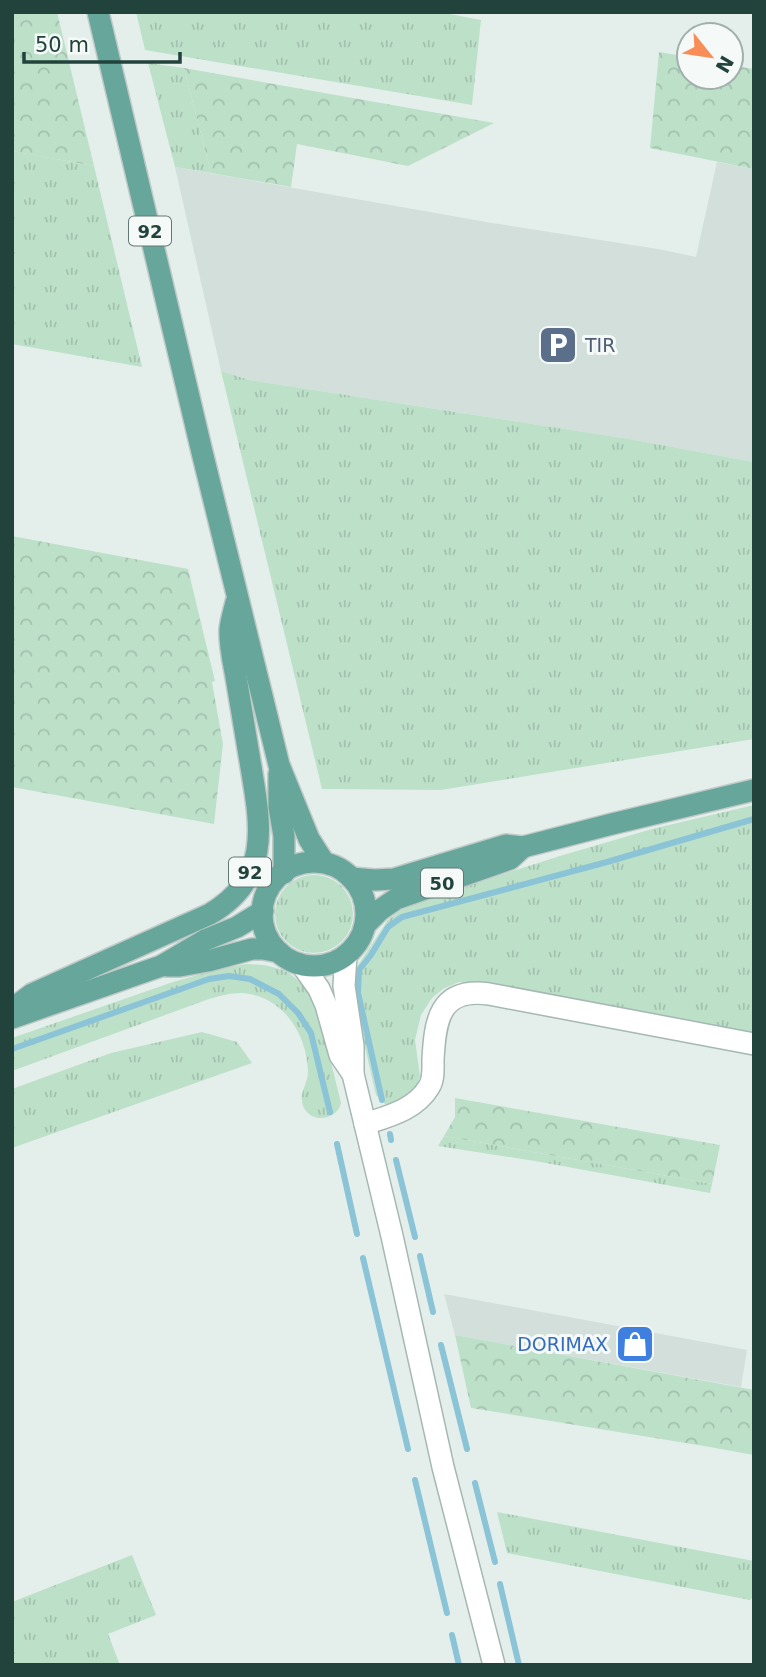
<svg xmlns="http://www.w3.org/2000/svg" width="766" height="1677" font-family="'DejaVu Sans',sans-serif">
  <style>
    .built { fill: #d2dfda }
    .grass { fill: url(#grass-tufts) }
    .forest { fill: url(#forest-crowns) }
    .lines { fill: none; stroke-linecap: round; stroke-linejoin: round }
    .stream { stroke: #8ac4d6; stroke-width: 6 }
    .minor-casing { stroke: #a6b8b3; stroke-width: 24 }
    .major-casing { stroke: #c1cac8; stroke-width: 24 }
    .minor { stroke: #fff; stroke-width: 21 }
    .major { stroke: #67a69b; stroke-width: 21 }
    .labels { text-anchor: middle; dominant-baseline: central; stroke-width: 6; stroke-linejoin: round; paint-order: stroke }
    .shield { fill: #f5faf8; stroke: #617974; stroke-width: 2 }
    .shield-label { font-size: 18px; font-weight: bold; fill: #22423c }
    .service-label { font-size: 19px; fill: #4e5e75; stroke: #f5faf8; text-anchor: start }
    .shop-label { font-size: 19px; fill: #366cbe; stroke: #f5faf8; text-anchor: end }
  </style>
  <defs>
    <pattern id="grass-tufts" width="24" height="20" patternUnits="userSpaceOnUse" patternTransform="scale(1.75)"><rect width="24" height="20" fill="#bde0c9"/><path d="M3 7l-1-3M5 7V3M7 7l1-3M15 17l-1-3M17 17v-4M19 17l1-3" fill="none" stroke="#a2c1ae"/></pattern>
    <pattern id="forest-crowns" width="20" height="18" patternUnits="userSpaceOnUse" patternTransform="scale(1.75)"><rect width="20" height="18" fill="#bde0c9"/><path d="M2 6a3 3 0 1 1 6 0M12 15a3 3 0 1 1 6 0" fill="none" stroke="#a2c1ae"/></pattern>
  </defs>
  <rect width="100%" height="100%" fill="#e4efeb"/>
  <g class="built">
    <polygon points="717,162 754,169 754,462 629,439 249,380 221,371 175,167 492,223 658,249 696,257"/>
    <polygon points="444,1294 747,1350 741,1387 455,1335"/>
  </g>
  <g class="grass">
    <polygon points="136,12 439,12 481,20 472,105 145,50"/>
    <polygon points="148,63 184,68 211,173 175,167"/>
    <polygon points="12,151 94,166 142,367 12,344"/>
    <polygon points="221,371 249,380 629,439 754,462 754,739 441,790 322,789"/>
    <polygon points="754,805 754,1036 459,982 443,989 432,998 421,1015 415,1040 420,1076 415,1092 396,1105 386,1105 376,1095 354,999 354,979 356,968 388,920 404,908 441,894 560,856 652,829"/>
    <circle cx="314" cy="914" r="39"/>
    <path d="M246,964C287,965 301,976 319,1013L341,1103C337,1120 313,1124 304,1108C297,1094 308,1085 308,1072C307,1034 283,995 241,993C230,993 220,996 209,999L12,1071V1038L173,982L219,969Z"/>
    <polygon points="202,1032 237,1042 252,1063 12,1148 12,1089 111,1053"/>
    <polygon points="444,1136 712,1184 710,1193 535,1161 438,1146"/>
    <polygon points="497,1512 754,1561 754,1596 750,1600 507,1553"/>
    <polygon points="132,1555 156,1615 108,1634 120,1665 12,1665 12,1602"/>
  </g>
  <g class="forest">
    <polygon points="12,12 57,12 94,166 12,151"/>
    <polygon points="659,52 689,57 689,77 731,77 731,65 754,69 754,169 650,148"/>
    <polygon points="184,68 494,123 408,166 297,144 291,187 211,173"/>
    <polygon points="12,536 188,569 215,681 212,682 223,744 214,824 12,787"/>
    <polygon points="455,1098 720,1145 712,1184 444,1136 455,1117"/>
    <polygon points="455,1335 754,1390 754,1455 704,1446 471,1408"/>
  </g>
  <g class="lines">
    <g class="stream">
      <polyline points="12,1049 209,979 229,976 250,979 279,994 298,1013 311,1033 330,1112"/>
      <polyline points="382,1100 358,993 359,970 371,955 388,927 402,917 607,862 754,819"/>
      <polyline points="390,1134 391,1140"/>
      <polyline points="337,1144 357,1234"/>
      <polyline points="396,1160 415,1237"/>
      <polyline points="420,1256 433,1312"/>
      <polyline points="363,1258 408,1449"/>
      <polyline points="441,1345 467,1449"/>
      <polyline points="415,1480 447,1613"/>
      <polyline points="475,1483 495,1562"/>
      <polyline points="500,1584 519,1665"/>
      <polyline points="452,1635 459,1665"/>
    </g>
    <defs>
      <g id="minor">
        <polyline points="346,955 344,986 353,1046 353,1074 392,1236 443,1467 494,1665"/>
        <polyline points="302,965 319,989 326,1005 340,1055 353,1074"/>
        <path d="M365,1124C389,1116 415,1110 429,1087C434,1079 433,1069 433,1060C435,1021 439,987 489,994L754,1044"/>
      </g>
      <g id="major">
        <polyline points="98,12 202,452 279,765 309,839 323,861"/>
        <polyline points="279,774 279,807 284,836 284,873"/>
        <circle cx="314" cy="914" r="52"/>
        <polyline points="351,878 375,880 394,879 506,845 523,847 612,824 754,790"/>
        <polyline points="365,925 380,910 396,899 510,859 523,847"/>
        <polyline points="167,966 180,966 208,961 252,949 263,949 279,952"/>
        <path d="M12,1009L32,994L210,914C271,878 261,827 251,767C246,737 241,707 236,677C233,661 229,644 230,629C231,620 234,611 236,602"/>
        <polyline points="12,1018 161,966 205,940 237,927 263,911"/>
      </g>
    </defs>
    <use href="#minor" class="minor-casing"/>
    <use href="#major" class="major-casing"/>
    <use href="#minor" class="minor"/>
    <use href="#major" class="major"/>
  </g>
  <defs>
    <symbol id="parking-square" viewBox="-11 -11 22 22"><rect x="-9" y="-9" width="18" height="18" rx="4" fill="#5c6f8a" stroke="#f5faf8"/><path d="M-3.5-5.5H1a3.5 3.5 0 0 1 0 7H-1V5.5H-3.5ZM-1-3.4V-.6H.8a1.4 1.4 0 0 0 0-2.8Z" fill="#fff"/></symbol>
    <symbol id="shop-square" viewBox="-11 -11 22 22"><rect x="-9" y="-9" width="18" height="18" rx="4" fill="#3f7fe0" stroke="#f5faf8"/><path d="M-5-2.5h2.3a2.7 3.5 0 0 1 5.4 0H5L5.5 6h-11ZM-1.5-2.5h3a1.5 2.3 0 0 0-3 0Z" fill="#fff"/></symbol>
  </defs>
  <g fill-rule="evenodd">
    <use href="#parking-square" x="536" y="323" width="44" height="44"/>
    <use href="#shop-square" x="613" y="1322" width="44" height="44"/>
  </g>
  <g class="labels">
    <g class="shield">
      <rect x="129" y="216.5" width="42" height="29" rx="5"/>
      <rect x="229" y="857.5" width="42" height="29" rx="5"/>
      <rect x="421" y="868.5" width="42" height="29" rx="5"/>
    </g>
    <g class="shield-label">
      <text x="150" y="231">92</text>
      <text x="250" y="872">92</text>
      <text x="442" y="883">50</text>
    </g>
    <g class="service-label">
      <text x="585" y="345">TIR</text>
    </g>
    <g class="shop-label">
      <text x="608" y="1344">DORIMAX</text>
    </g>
  </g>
  <rect width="766" height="1677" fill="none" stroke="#22423c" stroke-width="28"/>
  <g transform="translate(710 56) rotate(120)"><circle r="33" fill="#f5faf8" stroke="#a1b0ad" stroke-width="2"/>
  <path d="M0-5L12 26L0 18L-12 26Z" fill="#f98d58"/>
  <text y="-10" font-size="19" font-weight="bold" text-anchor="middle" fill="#22423c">N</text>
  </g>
  <path d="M24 52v10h156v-10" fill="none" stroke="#22423c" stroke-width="3.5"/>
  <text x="35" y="52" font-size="21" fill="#22423c" stroke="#f5faf8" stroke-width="5" paint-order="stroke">50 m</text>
</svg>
